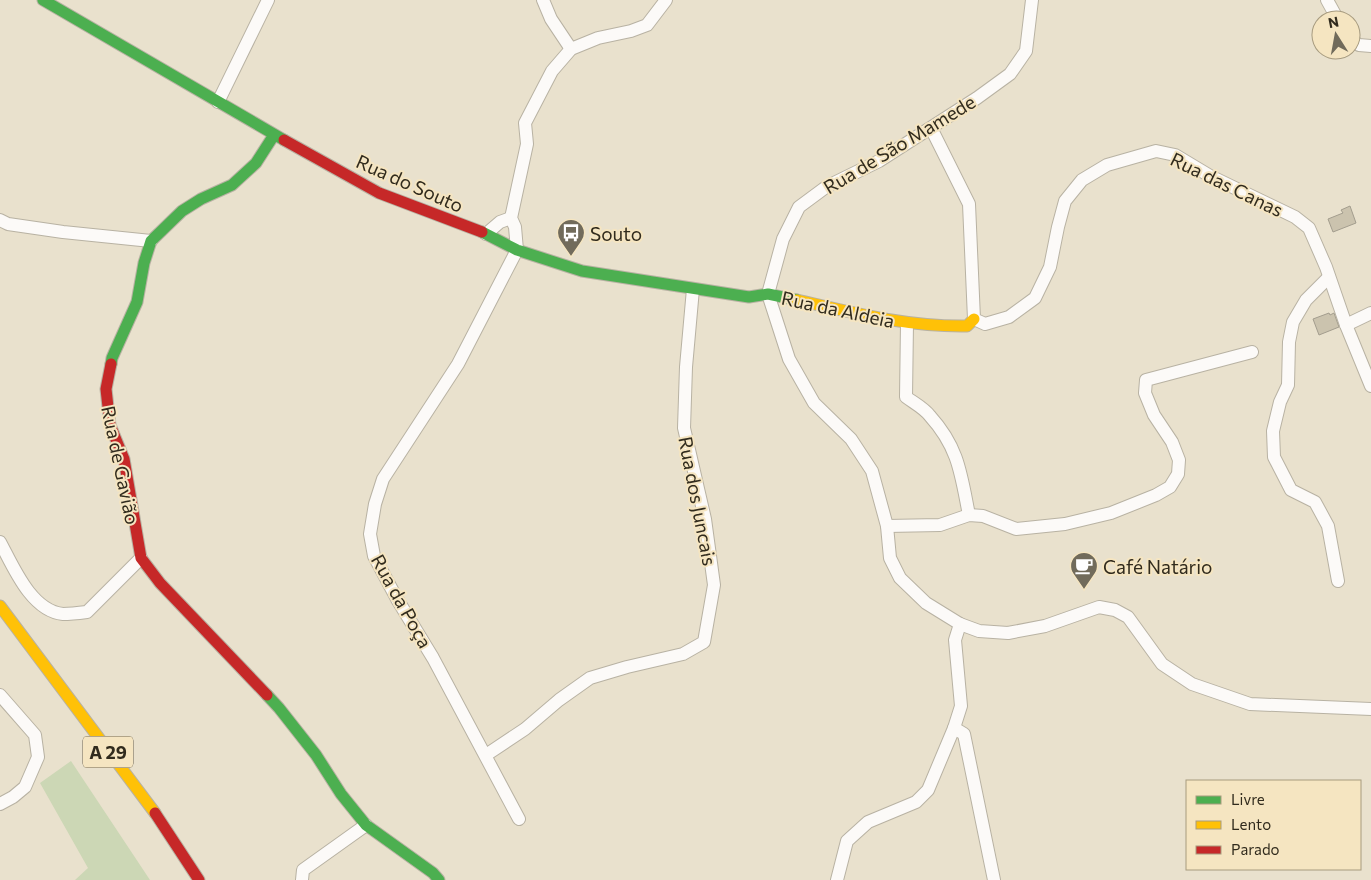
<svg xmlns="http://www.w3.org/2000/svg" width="1371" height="880" font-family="Commissioner,sans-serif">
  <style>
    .green { fill: #ccd7b5 }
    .building { fill: #cbc3ae; stroke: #a39d8e }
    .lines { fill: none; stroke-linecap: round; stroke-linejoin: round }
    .street-casing { stroke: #b8b2a3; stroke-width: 14 }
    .fast-casing { stroke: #b8b2a3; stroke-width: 13 }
    .slow-casing { stroke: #b8b2a3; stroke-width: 13 }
    .jam-casing { stroke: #b8b2a3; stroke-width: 13 }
    .street { stroke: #fcfaf8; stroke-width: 12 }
    .fast { stroke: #4caf50; stroke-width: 11 }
    .slow { stroke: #ffc107; stroke-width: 11 }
    .jam { stroke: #c62828; stroke-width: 11 }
    .labels { text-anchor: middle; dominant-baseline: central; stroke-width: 4; stroke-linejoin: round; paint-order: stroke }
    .shield { fill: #f5e5c1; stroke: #6c634e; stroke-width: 1 }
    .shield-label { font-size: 18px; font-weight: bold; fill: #312b1d }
    .street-label { font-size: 19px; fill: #312b1d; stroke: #f5e5c1 }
    .poi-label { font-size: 19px; fill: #312b1d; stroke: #f5e5c1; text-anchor: start }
  </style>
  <rect width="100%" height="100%" fill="#e9e1cd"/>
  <polygon class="green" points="71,761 150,880 75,880 88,868 40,783"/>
  <g class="building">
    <polygon points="1350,206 1356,223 1333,232 1328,219 1343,213 1341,210"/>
    <polygon points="1329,313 1330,315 1334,313 1339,327 1319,335 1313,319"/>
  </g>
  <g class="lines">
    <defs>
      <g id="street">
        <polyline points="543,0 551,19 571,49"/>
        <polyline points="1032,0 1026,51 1010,74 977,98 879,161 826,187 799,207 783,239 768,294 789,359 814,403 851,439 872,471 887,526 890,558 900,578 926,603 960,624 979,631 1008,633 1045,626 1099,607 1115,610 1128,617 1162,664 1192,684 1250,704 1371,709"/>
        <polyline points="1327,0 1338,20"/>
        <polyline points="1351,40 1359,45 1371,46"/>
        <polyline points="218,102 268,0"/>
        <polyline points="931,128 969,204 974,319 985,324 1009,317 1035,298 1050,267 1058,227 1065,201 1082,180 1107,165 1156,151 1175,155 1210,176 1295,217 1309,228 1326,267 1346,325 1371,386"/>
        <polyline points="0,220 8,224 63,232 151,241"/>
        <polyline points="486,234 500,222 511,218"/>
        <polyline points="1329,277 1306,300 1293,322 1289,342 1288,385 1280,402 1273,431 1274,457 1291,490 1315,502 1328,526 1338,581"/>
        <path d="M907,323L906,397C914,403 924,408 930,416C959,448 961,475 969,515"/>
        <polyline points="1346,325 1371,313"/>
        <polyline points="887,526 940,525 969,515 983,516 1016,529 1065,524 1111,513 1156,495 1170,487 1178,474 1179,460 1172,442 1154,415 1145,393 1146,380 1252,352"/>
        <path d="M0,542C13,566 31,611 63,614C71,614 79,613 87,612L141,558"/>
        <polyline points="0,695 35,735 38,757 25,787 13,797 0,804"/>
        <polyline points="954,728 964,734 994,880"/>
        <polyline points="486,755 525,729 559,700 590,678 627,667 683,654 704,642 714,585 705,519 684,428 686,367 693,289"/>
        <polyline points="519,819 433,658 397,599 374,556 370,534 375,504 383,479 458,364 517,250 515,227 511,218 527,144 525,123 552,71 571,49 598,38 631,31 647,25 666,0"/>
        <polyline points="302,880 303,870 366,825"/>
        <polyline points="837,880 847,841 868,822 916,802 928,790 954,728 961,706 955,640 960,624"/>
      </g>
      <g id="fast">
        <polyline points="43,0 284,140"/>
        <polyline points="482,232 517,250 582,271 749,297 768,294 797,300"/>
        <polyline points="111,364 112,358 137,302 144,263 151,241 182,211 201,199 232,185 256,163 274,135"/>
        <polyline points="267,695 279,708 316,755 341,794 366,825 433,873 439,880"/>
      </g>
      <g id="slow">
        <path d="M797,300C854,313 908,327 967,326L974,319"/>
        <polyline points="0,606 155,813"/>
      </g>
      <g id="jam">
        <polyline points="284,140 379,193 482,232"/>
        <polyline points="111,364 106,389 110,425 124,459 141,558 160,583 267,695"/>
        <polyline points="155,813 199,880"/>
      </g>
    </defs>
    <use href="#street" class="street-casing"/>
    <use href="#fast" class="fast-casing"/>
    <use href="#slow" class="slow-casing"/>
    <use href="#jam" class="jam-casing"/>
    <use href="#street" class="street"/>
    <use href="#fast" class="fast"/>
    <use href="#slow" class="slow"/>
    <use href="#jam" class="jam"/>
  </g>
  <defs>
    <symbol id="bus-pin" viewBox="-11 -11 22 30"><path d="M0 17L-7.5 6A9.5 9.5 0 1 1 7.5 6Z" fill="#716b5b" stroke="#f5e5c1"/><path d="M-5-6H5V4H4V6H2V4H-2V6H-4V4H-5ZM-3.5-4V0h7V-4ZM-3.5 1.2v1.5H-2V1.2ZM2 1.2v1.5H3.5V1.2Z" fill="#fff"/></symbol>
    <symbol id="cafe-pin" viewBox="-11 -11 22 30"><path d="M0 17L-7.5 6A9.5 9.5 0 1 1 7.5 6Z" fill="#716b5b" stroke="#f5e5c1"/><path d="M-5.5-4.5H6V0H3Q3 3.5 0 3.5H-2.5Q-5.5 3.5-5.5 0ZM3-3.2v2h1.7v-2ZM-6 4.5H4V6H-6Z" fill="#fff"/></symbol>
  </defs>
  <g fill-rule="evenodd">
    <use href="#bus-pin" x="555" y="217" width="32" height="43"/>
    <use href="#cafe-pin" x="1068" y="550" width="32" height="43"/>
  </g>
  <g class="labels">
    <rect class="shield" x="83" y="736.5" width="50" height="31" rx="4"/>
    <g class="shield-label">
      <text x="108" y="752">A 29</text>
    </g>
    <g class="street-label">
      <text transform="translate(899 144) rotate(-31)">Rua de São Mamede</text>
      <text transform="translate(410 183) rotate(24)">Rua do Souto</text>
      <text transform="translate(1227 184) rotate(26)">Rua das Canas</text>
      <text transform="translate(838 309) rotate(12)">Rua da Aldeia</text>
      <text transform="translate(121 465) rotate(78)">Rua de Gavião</text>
      <text transform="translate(698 501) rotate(79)">Rua dos Juncais</text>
      <text transform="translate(402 601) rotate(61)">Rua da Poça</text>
    </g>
    <g class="poi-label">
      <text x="590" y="233">Souto</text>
      <text x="1103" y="566">Café Natário</text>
    </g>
  </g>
  <rect x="1186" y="780" width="175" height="90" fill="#f5e5c1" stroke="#a79b7f"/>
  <rect x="1196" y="796" width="25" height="8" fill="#4caf50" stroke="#a79b7f"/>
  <text x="1231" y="805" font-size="15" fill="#312b1d">Livre</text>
  <rect x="1196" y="821" width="25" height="8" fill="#ffc107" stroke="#a79b7f"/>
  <text x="1231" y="830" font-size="15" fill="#312b1d">Lento</text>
  <rect x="1196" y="846" width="25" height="8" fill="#c62828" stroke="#a79b7f"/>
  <text x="1231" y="855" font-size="15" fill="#312b1d">Parado</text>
  <g transform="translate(1336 35) rotate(349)"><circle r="24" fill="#f5e5c1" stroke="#a79b7f"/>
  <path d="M0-4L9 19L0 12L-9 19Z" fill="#716b5b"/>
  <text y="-8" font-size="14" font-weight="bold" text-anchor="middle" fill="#312b1d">N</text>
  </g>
</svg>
